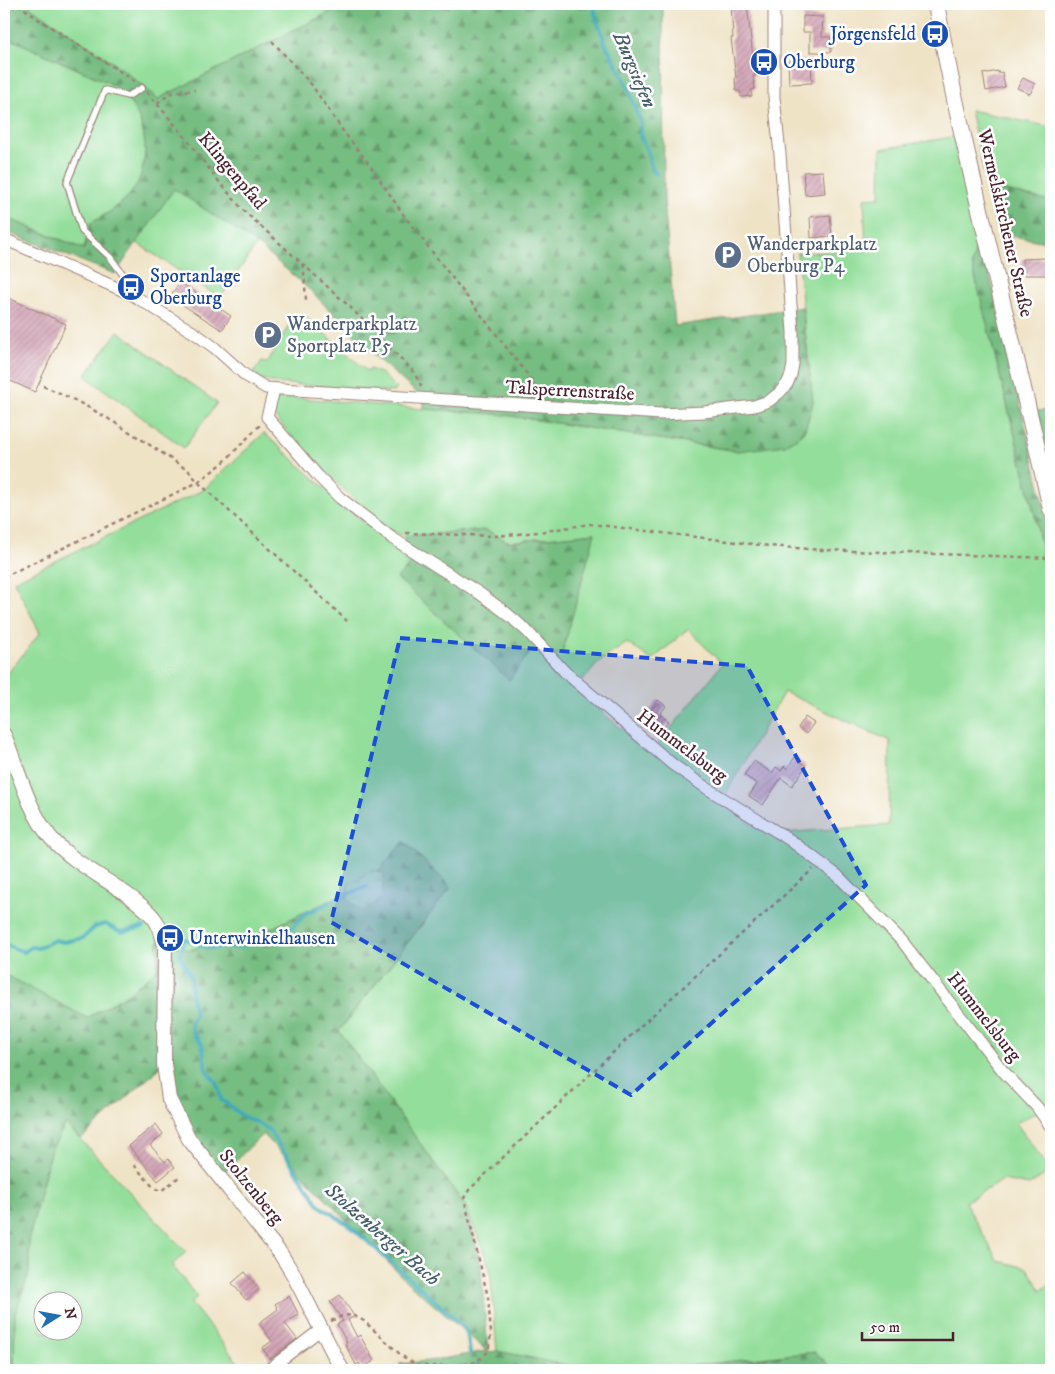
<svg xmlns="http://www.w3.org/2000/svg" width="1055" height="1374" font-family="'IM FELL DW Pica',serif">
  <style>
    .grass { fill: #93de9a; stroke: #6e7e62; fill-rule: evenodd }
    .forest { fill: url(#forest-firs); stroke: #606e56 }
    .wetland { fill: url(#wetland-marsh); stroke: #6e7e62 }
    .lines { fill: none; stroke-linecap: round; stroke-linejoin: round }
    .stream { stroke: #3cabb9; stroke-width: 4 }
    .building { fill: url(#building-hatch) }
    .service-casing { stroke: #9c8178; stroke-width: 8 }
    .minor-casing { stroke: #9c8178; stroke-width: 13 }
    .tertiary-casing { stroke: #9c8178; stroke-width: 16 }
    .secondary-casing { stroke: #9c8178; stroke-width: 18 }
    .path { stroke: #9c8178; stroke-width: 2.5; stroke-dasharray: 4 4; stroke-linecap: butt }
    .service { stroke: #fff; stroke-width: 5.5 }
    .minor { stroke: #fff; stroke-width: 11 }
    .tertiary { stroke: #fff; stroke-width: 14 }
    .secondary { stroke: #fff; stroke-width: 16 }
    .marked { fill: #1d4ed8; fill-opacity: 0.2; stroke: #1d4ed8; stroke-width: 4; stroke-dasharray: 10 6; stroke-linejoin: round }
    .labels { text-anchor: middle; dominant-baseline: central; stroke-width: 5; stroke-linejoin: round; paint-order: stroke }
    .transit-label { font-size: 19px; fill: #164399; stroke: #fff; text-anchor: start }
    .street-label { font-size: 19px; fill: #4a1f2b; stroke: #fff }
    .service-label { font-size: 19px; fill: #4e5e75; stroke: #fff; text-anchor: start }
    .water-label { font-size: 20px; font-style: italic; fill: #445e6b; stroke: #fff }
  </style>
  <defs>
    <pattern id="forest-firs" width="22" height="20" patternUnits="userSpaceOnUse" patternTransform="scale(1.25)"><rect width="22" height="20" fill="#76bd82"/><path d="M5 1l3.5 6h-7zM16 11l3.5 6h-7z" fill="#63996b"/></pattern>
    <pattern id="wetland-marsh" width="20" height="14" patternUnits="userSpaceOnUse" patternTransform="scale(1.25)"><rect width="20" height="14" fill="#93de9a"/><path d="M1 5h8M5 5V1M11 12h8M15 12V8" fill="none" stroke="#80be85"/></pattern>
    <pattern id="building-hatch" width="6" height="6" patternUnits="userSpaceOnUse" patternTransform="scale(1.25)"><rect width="6" height="6" fill="#cf9eb1"/><path d="M-1 1l2-2M0 6l6-6M5 7l2-2" fill="none" stroke="#aa8090"/></pattern>
  </defs>
  <rect width="100%" height="100%" fill="#fff"/>
  <filter id="ink" filterUnits="userSpaceOnUse"><feTurbulence type="fractalNoise" baseFrequency=".02" numOctaves="2"/><feDisplacementMap in="SourceGraphic" scale="10" xChannelSelector="R" yChannelSelector="G"/><feConvolveMatrix kernelMatrix="1 2 1 2 8 2 1 2 1" color-interpolation-filters="sRGB"/></filter>
  <filter id="wash" filterUnits="userSpaceOnUse"><feTurbulence type="fractalNoise" baseFrequency=".0096" numOctaves="4" result="noise"/><feDisplacementMap in="SourceGraphic" scale="20" xChannelSelector="R" yChannelSelector="G"/><feGaussianBlur stdDeviation="1.12" result="paint"/><feColorMatrix in="noise" values="0 0 0 0 0 0 0 0 0 0 0 0 0 0 0 0 0 1.4 0 .05"/><feComposite in="paint" operator="in"/></filter>
  <g filter="url(#wash)">
    <rect width="100%" height="100%" fill="#efe3c6"/>
    <g class="grass">
      <polygon points="26,4 346,4 158,99 121,68"/>
      <path d="M4,36C31,48 57,60 84,72C94,77 107,80 115,87C144,109 154,151 137,184C128,202 108,213 91,223L84,249L4,217Z"/>
      <polygon points="970,110 1051,127 1051,201 987,187"/>
      <path d="M958,136L981,238L972,264L1036,520L1043,557L1051,643V738L1047,779L1051,807V1122L1037,1112L1016,1123L1051,1171L1029,1185L1003,1180L965,1202L998,1261L1027,1268L1041,1290L1051,1284V1370H834L815,1352L651,1370H590L497,1351L490,1268L466,1207L339,1031L451,887L370,881L259,934L189,950L158,942V969L128,994L87,1018L4,974V678L40,633L14,581L203,490L264,433L348,509L397,548L412,562L398,578L510,679L531,651L595,533L509,542L486,530L405,536L386,529L353,499L297,443L271,412L278,396L424,409L498,414L738,451L813,403L797,253L866,250L864,198L880,197L881,149ZM688,629L722,664L657,746L649,752L575,689L601,660L627,643L652,660ZM784,692L890,741L889,825L769,834L720,804Z"/>
      <polygon points="174,188 257,244 220,298 137,243"/>
      <polygon points="302,314 368,372 370,369 382,374 397,389 394,392 275,383 261,379 253,373 262,361 267,363 295,315"/>
      <polygon points="118,331 217,403 184,448 85,376"/>
      <path d="M66,1124L186,1252L172,1265L197,1297L191,1303L244,1370H14L15,1314L29,1273V1239L50,1152ZM42,1302H72V1332H42Z"/>
    </g>
    <g class="forest">
      <path d="M4,4H26L121,68L158,99L346,4H663L664,200L675,326L802,307L813,403L805,430L797,438L785,445L738,451L498,414L424,409V399L379,360L310,290L257,244L174,189L115,274L4,231V217L84,249L91,223C108,213 128,202 137,184C153,151 144,109 115,87C107,80 94,77 84,72C57,60 31,48 4,36Z"/>
      <polygon points="987,187 1051,201 1051,243 998,233"/>
      <polygon points="981,238 1051,534 1051,643 1043,557 1036,520 972,264 976,247"/>
      <polygon points="1051,410 1051,484 1036,411"/>
      <polygon points="486,530 509,542 595,533 562,654 531,651 509,680 397,578 412,562 397,548 405,536"/>
      <polygon points="404,841 451,887 339,1031 466,1207 480,1258 488,1352 497,1351 590,1370 409,1370 399,1364 436,1360 487,1351 406,1281 263,1134 219,1177 189,1139 164,1064 81,1139 66,1124 50,1152 29,1239 29,1273 15,1314 14,1370 4,1370 4,974 87,1018 128,994 157,969 158,941 189,950 259,934 370,881"/>
      <polygon points="815,1352 834,1370 651,1370 656,1370"/>
    </g>
    <polygon class="wetland" points="373,870 384,874 382,898 363,912 348,899 348,884"/>
    <g class="lines">
      <g class="stream">
        <polyline points="592,4 605,43 629,88 633,102 641,123 640,136 647,150 652,170 657,174"/>
        <polyline points="175,935 207,948 239,947 293,927 305,914 367,886"/>
        <polyline points="184,938 180,956 191,977 191,992 195,1015 191,1022 193,1033 202,1044 206,1070 217,1083 221,1100 229,1105 242,1116 256,1122 269,1130 320,1206 349,1225 451,1315 467,1332 470,1353"/>
        <polyline points="4,944 24,952 31,947 38,948 55,940 64,942 83,938 95,927 105,924 121,932 144,927"/>
        <polyline points="478,1365 482,1370"/>
      </g>
    </g>
    <g id="blocks">
      <g class="building">
        <polygon points="731,4 747,4 755,76 753,76 755,89 751,90 752,96 741,97 740,91 736,91 735,78 736,78 731,38 733,38"/>
        <polygon points="803,16 823,17 822,37 831,37 831,52 810,52 810,32 803,32"/>
        <polygon points="811,60 812,83 789,84 788,61"/>
        <polygon points="998,71 998,73 1002,72 1005,87 986,91 983,74"/>
        <polygon points="1023,78 1035,84 1030,94 1017,88"/>
        <polygon points="823,171 825,193 805,195 803,172"/>
        <polygon points="830,215 832,236 811,238 810,217"/>
        <polygon points="1046,258 1047,275 1023,275 1022,259"/>
        <polygon points="180,282 231,316 222,330 175,300 176,298 171,295"/>
        <polygon points="4,296 66,324 35,392 4,378"/>
        <polygon points="658,700 666,706 660,714 669,721 660,732 643,720"/>
        <polygon points="805,717 814,723 806,734 798,728"/>
        <polygon points="795,757 806,766 792,786 781,778 763,805 749,796 757,784 744,775 754,761 772,773 776,767 781,771 784,766 787,769"/>
        <polygon points="156,1124 163,1134 150,1145 165,1162 168,1159 175,1167 158,1181 129,1146"/>
        <polygon points="245,1272 259,1289 246,1300 232,1283"/>
        <polygon points="340,1295 354,1316 348,1320 357,1337 360,1335 374,1361 362,1368 359,1363 356,1365 345,1344 347,1343 337,1324 343,1321 330,1302"/>
        <polygon points="289,1296 299,1315 285,1323 297,1339 270,1359 262,1348 272,1341 259,1323 278,1309 275,1304"/>
      </g>
    </g>
  </g>
  <g filter="url(#ink)">
    <use href="#blocks" fill-opacity="0" stroke="#9c8178" stroke-width="1"/>
    <g class="lines">
      <defs>
        <polyline id="service" points="131,292 124,276 110,257 82,231 67,182 105,90 128,96 142,88"/>
        <g id="minor">
          <polyline points="4,239 131,294 196,334 215,348 245,375 266,388 661,414 704,412 754,406 769,401 779,393 787,384 791,375 793,364 793,332 780,154 774,97 774,4"/>
          <polyline points="274,390 267,417 318,476 340,498 392,538 479,593 505,612 526,630 565,672 672,764 708,789 790,840 838,876 902,941 1003,1071 1037,1107 1051,1127"/>
          <polyline points="268,1370 320,1330"/>
        </g>
        <path id="tertiary" d="M4,735C17,766 29,813 51,838C75,865 110,880 137,902C144,908 151,913 156,921C161,929 163,937 165,946L164,1064L169,1099L189,1139L280,1253L293,1274L342,1370"/>
        <path id="secondary" d="M936,4C967,174 1014,340 1051,509"/>
      </defs>
      <use href="#service" class="service-casing"/>
      <use href="#minor" class="minor-casing"/>
      <use href="#tertiary" class="tertiary-casing"/>
      <use href="#secondary" class="secondary-casing"/>
      <g class="path">
        <polyline points="18,4 38,19 127,76 135,82"/>
        <polyline points="272,41 311,84 343,131 369,164 405,217 527,374 541,395"/>
        <polyline points="147,92 186,138 216,178 244,211 350,307 413,371 422,387"/>
        <polyline points="157,103 173,92 195,90"/>
        <polyline points="302,264 304,271 306,300"/>
        <path d="M43,386C96,407 142,440 189,471L198,482L347,621"/>
        <polyline points="406,533 496,536 539,532 590,524 769,546 822,550 1051,558"/>
        <polyline points="4,577 198,482 223,463 260,425"/>
        <polyline points="134,1165 154,1188 161,1191 179,1177"/>
        <polyline points="331,1321 342,1316 352,1315 364,1321 402,1356 418,1366 457,1366 476,1362 488,1352 491,1334 488,1297 464,1198 469,1190 645,1022 813,869"/>
      </g>
      <use href="#service" class="service"/>
      <use href="#minor" class="minor"/>
      <use href="#tertiary" class="tertiary"/>
      <use href="#secondary" class="secondary"/>
    </g>
  </g>
  <path class="marked" d="M400,638L747,666L866,885L631,1095L331,922Z"/>
  <defs>
    <symbol id="bus-disc" viewBox="-11 -11 22 22"><circle r="9.5" fill="#1a4fb4" stroke="#fff"/><path d="M-5-6H5V4H4V6H2V4H-2V6H-4V4H-5ZM-3.5-4V0h7V-4ZM-3.5 1.2v1.5H-2V1.2ZM2 1.2v1.5H3.5V1.2Z" fill="#fff"/></symbol>
    <symbol id="parking-disc" viewBox="-11 -11 22 22"><circle r="9.5" fill="#5c6f8a" stroke="#fff"/><path d="M-3.5-5.5H1a3.5 3.5 0 0 1 0 7H-1V5.5H-3.5ZM-1-3.4V-.6H.8a1.4 1.4 0 0 0 0-2.8Z" fill="#fff"/></symbol>
  </defs>
  <g fill-rule="evenodd">
    <use href="#bus-disc" x="919" y="18" width="32" height="32"/>
    <use href="#bus-disc" x="748" y="46" width="32" height="32"/>
    <use href="#parking-disc" x="712" y="239" width="32" height="32"/>
    <use href="#bus-disc" x="115" y="271" width="32" height="32"/>
    <use href="#parking-disc" x="252" y="319" width="32" height="32"/>
    <use href="#bus-disc" x="154" y="922" width="32" height="32"/>
  </g>
  <g class="labels">
    <g class="transit-label">
      <text x="916" y="34" text-anchor="end">Jörgensfeld</text>
      <text x="783" y="62">Oberburg</text>
      <text x="150" y="276">Sportanlage<tspan x="150" dy="22">Oberburg</tspan></text>
      <text x="189" y="938">Unterwinkelhausen</text>
    </g>
    <g class="street-label">
      <text transform="translate(232 171) rotate(50)">Klingenpfad</text>
      <text transform="translate(1005 223) rotate(77)">Wermelskirchener Straße</text>
      <text transform="translate(570 391) rotate(3)">Talsperrenstraße</text>
      <text transform="translate(682 746) rotate(37)">Hummelsburg</text>
      <text transform="translate(984 1017) rotate(52)">Hummelsburg</text>
      <text transform="translate(251 1187) rotate(51)">Stolzenberg</text>
    </g>
    <g class="service-label">
      <text x="747" y="244">Wanderparkplatz<tspan x="747" dy="22">Oberburg P4</tspan></text>
      <text x="287" y="324">Wanderparkplatz<tspan x="287" dy="22">Sportplatz P5</tspan></text>
    </g>
    <g class="water-label">
      <text transform="translate(634 70) rotate(67)">Burgsiefen</text>
      <text transform="translate(382 1235) rotate(41)">Stolzenberger Bach</text>
    </g>
  </g>
  <rect width="1055" height="1374" fill="none" stroke="#fff" stroke-width="20"/>
  <g transform="translate(58 1316) rotate(79)"><circle r="24" fill="#ffffff" stroke="#b7a5aa"/>
  <path d="M0-4L9 19L0 12L-9 19Z" fill="#1f6fb2"/>
  <text y="-8" font-size="14" font-weight="bold" text-anchor="middle" fill="#4a1f2b">N</text>
  </g>
  <path d="M862 1332v8h91v-8" fill="none" stroke="#4a1f2b" stroke-width="2.5"/>
  <text x="870" y="1332" font-size="15" fill="#4a1f2b" stroke="#ffffff" stroke-width="4" paint-order="stroke">50 m</text>
</svg>
